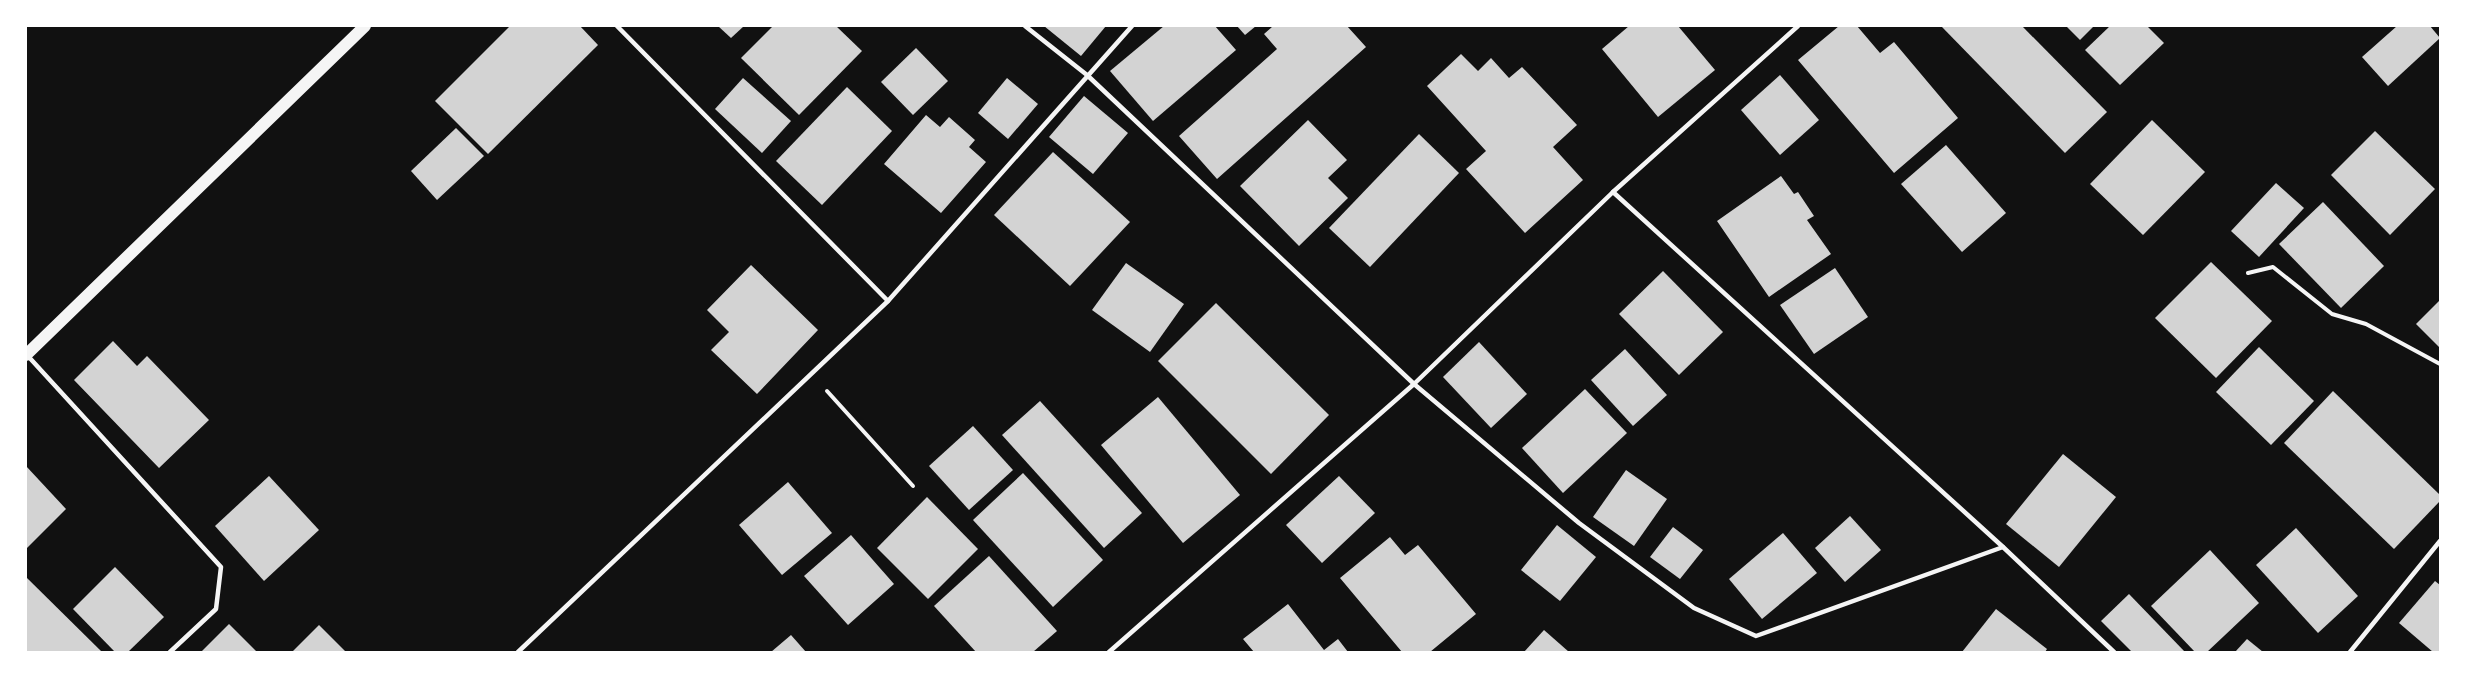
<svg xmlns="http://www.w3.org/2000/svg" width="2466" height="678" font-family="'Work Sans',sans-serif">
  <style>
    .building { fill: #d3d3d3 }
    .lines { fill: none; stroke-linecap: round; stroke-linejoin: round }
    .path { stroke: #f5f5f5; stroke-width: 4 }
    .service { stroke: #f5f5f5; stroke-width: 4.5 }
    .secondary { stroke: #f5f5f5; stroke-width: 12 }
  </style>
  <rect width="100%" height="100%" fill="#111"/>
  <g class="building">
    <polygon points="510,26 580,26 598,45 488,154 435,101"/>
    <polygon points="718,26 744,26 731,38"/>
    <polygon points="773,26 836,26 862,51 799,115 741,58"/>
    <polygon points="1044,26 1106,26 1081,56"/>
    <polygon points="1164,26 1215,26 1236,50 1153,121 1110,71"/>
    <polygon points="1237,26 1256,26 1245,35"/>
    <polygon points="1273,26 1347,26 1366,47 1217,179 1179,136 1277,49 1264,34"/>
    <polygon points="1629,26 1678,26 1715,70 1658,117 1602,49"/>
    <polygon points="1839,26 1857,26 1880,53 1894,42 1958,118 1894,173 1798,60"/>
    <polygon points="1943,26 2022,26 2107,112 2065,153 1942,27"/>
    <polygon points="2066,26 2094,26 2080,40"/>
    <polygon points="2110,26 2147,26 2164,43 2120,85 2085,50"/>
    <polygon points="2397,26 2430,26 2440,38 2388,86 2362,57"/>
    <polygon points="916,48 948,81 913,115 881,82"/>
    <polygon points="1461,54 1478,71 1491,58 1509,78 1522,67 1577,125 1553,147 1583,180 1525,233 1466,169 1486,151 1427,86"/>
    <polygon points="1780,75 1819,120 1780,155 1741,110"/>
    <polygon points="743,78 791,121 762,153 715,109"/>
    <polygon points="1007,78 1038,104 1008,139 978,113"/>
    <polygon points="847,87 892,131 822,205 776,161"/>
    <polygon points="1084,96 1128,133 1093,174 1049,137"/>
    <polygon points="926,115 940,127 949,117 975,140 969,147 986,162 941,213 884,164"/>
    <polygon points="1308,120 1347,160 1328,178 1348,198 1299,246 1240,186"/>
    <polygon points="2152,120 2205,172 2143,235 2090,184"/>
    <polygon points="456,128 484,156 437,200 411,171"/>
    <polygon points="2375,131 2435,189 2390,235 2331,175"/>
    <polygon points="1419,134 1459,173 1370,267 1329,228"/>
    <polygon points="1946,145 2006,213 1962,252 1901,184"/>
    <polygon points="1053,152 1130,222 1070,286 994,215"/>
    <polygon points="1781,176 1794,194 1798,192 1814,216 1807,220 1831,254 1769,297 1717,221"/>
    <polygon points="2276,183 2304,208 2259,257 2231,231"/>
    <polygon points="2323,202 2384,266 2341,308 2279,244"/>
    <polygon points="2211,262 2272,321 2216,378 2155,318"/>
    <polygon points="1126,263 1184,304 1150,352 1092,310"/>
    <polygon points="751,265 818,330 757,394 711,350 729,332 707,310"/>
    <polygon points="1835,268 1868,317 1814,354 1780,305"/>
    <polygon points="1663,271 1723,332 1679,375 1619,314"/>
    <polygon points="2440,300 2440,348 2416,324"/>
    <polygon points="1216,303 1329,415 1271,474 1158,361"/>
    <polygon points="113,341 137,366 147,356 209,420 159,468 74,380"/>
    <polygon points="1479,342 1527,394 1491,428 1443,377"/>
    <polygon points="2259,347 2314,401 2271,445 2216,392"/>
    <polygon points="1625,349 1667,395 1633,426 1591,380"/>
    <polygon points="1585,389 1627,433 1563,493 1522,448"/>
    <polygon points="2333,391 2440,495 2440,501 2394,549 2284,443"/>
    <polygon points="1158,397 1240,495 1183,543 1101,445"/>
    <polygon points="1040,401 1142,513 1104,548 1002,435"/>
    <polygon points="973,426 1013,470 969,510 929,466"/>
    <polygon points="2063,454 2116,497 2059,567 2006,524"/>
    <polygon points="26,466 66,509 26,549"/>
    <polygon points="1626,470 1667,499 1634,546 1593,517"/>
    <polygon points="1023,473 1103,560 1053,607 973,520"/>
    <polygon points="269,476 319,530 264,581 215,526"/>
    <polygon points="1339,476 1375,513 1322,563 1286,525"/>
    <polygon points="788,482 832,533 782,575 739,525"/>
    <polygon points="927,497 978,549 928,599 877,548"/>
    <polygon points="1850,516 1881,550 1845,582 1815,548"/>
    <polygon points="1557,525 1596,557 1560,601 1521,570"/>
    <polygon points="1673,527 1703,550 1680,579 1650,557"/>
    <polygon points="2296,528 2358,596 2318,633 2256,565"/>
    <polygon points="1783,533 1817,573 1762,619 1729,579"/>
    <polygon points="851,535 894,584 848,625 804,576"/>
    <polygon points="1390,537 1405,555 1418,545 1476,614 1430,652 1402,652 1340,578"/>
    <polygon points="2210,550 2259,603 2207,652 2195,652 2151,606"/>
    <polygon points="989,556 1057,631 1033,652 976,652 934,606"/>
    <polygon points="115,567 164,617 128,652 115,652 73,609"/>
    <polygon points="26,577 102,652 26,652"/>
    <polygon points="2435,581 2440,585 2440,652 2433,652 2399,623"/>
    <polygon points="2129,594 2185,652 2132,652 2101,621"/>
    <polygon points="1288,604 1324,650 1338,639 1348,652 1254,652 1243,639"/>
    <polygon points="1996,609 2047,649 2045,652 1962,652"/>
    <polygon points="229,624 257,652 201,652"/>
    <polygon points="319,625 346,652 292,652"/>
    <polygon points="1544,630 1569,652 1524,652"/>
    <polygon points="791,635 806,652 771,652"/>
    <polygon points="2247,639 2263,652 2235,652"/>
  </g>
  <g class="lines">
    <g class="path">
      <polyline points="2248,273 2273,267 2332,314 2366,324 2440,364"/>
      <polyline points="827,391 913,486"/>
    </g>
    <g class="service">
      <polyline points="617,26 888,301"/>
      <polyline points="1025,26 1087,75 1414,384 1579,523 1694,608 1756,636 2003,547"/>
      <polyline points="1613,192 2003,547 2114,652"/>
      <polyline points="27,355 221,567 216,609 170,652"/>
      <polyline points="518,652 888,301 1132,26"/>
      <polyline points="1109,652 1414,384 1613,192 1798,26"/>
      <polyline points="2350,652 2440,541"/>
    </g>
    <polyline class="secondary" points="26,355 365,26"/>
  </g>
  <rect width="2466" height="678" fill="none" stroke="#ffffff" stroke-width="54"/>
</svg>
